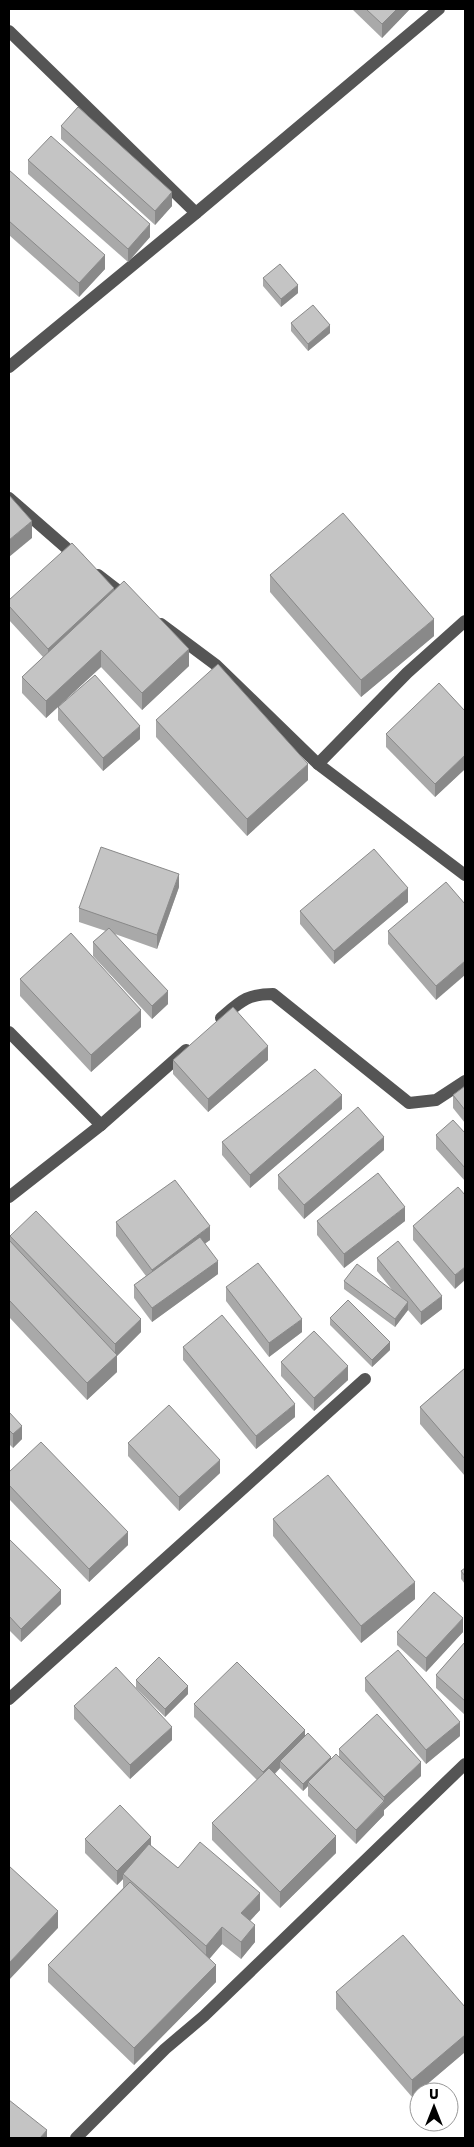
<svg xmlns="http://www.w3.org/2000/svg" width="474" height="2147" font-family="Jost,sans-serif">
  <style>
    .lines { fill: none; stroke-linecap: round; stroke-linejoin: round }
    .minor { stroke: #555; stroke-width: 12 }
    .wall { fill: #a9a9a9 }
    .shaded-wall { fill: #898989 }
    .building { fill: #c4c4c4; stroke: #898989 }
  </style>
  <rect width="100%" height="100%" fill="#fff"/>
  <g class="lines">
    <g class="minor">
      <polyline points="9,31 196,213"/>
      <polyline points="9,367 196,213 439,9"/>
      <polyline points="9,498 79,559"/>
      <polyline points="98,575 129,599"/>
      <polyline points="161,624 216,665 318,764 465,875"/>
      <polyline points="318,764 407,673 465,621"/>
      <path d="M221,1018C241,1001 247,994 273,994L409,1103L436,1100L465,1081"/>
      <polyline points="9,1032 101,1125 186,1050"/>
      <polyline points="9,1197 101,1125"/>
      <polyline points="9,1699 365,1379"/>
      <polyline points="76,2138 165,2049 204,2016 465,1764"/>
    </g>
  </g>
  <g class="wall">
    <polygon points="352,9 410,9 382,38"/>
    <polygon points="61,126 172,206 155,225 61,139"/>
    <polygon points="28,160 150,237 128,262 28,174"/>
    <polygon points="9,170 105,269 79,297 9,235"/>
    <polygon points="263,278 298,293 281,307 263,286"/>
    <polygon points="291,323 330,333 308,351 291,331"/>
    <polygon points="270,575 434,636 361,697 270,592"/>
    <polygon points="114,590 189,666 142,710 101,667 61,704 140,739 103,771 58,720 58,707 46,718 22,693 22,677 43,657 9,620 9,600"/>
    <polygon points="156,720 308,780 247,836 156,737"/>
    <polygon points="386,734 465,769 435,797 386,747"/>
    <polygon points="179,887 157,949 115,934 168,1004 152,1019 93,956 93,942 106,931 79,922 79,908"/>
    <polygon points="408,902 334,964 300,924 300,911"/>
    <polygon points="465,904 436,1000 388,944 388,931"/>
    <polygon points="20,979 141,1027 91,1072 20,996"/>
    <polygon points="173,1060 268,1060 208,1112 173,1074"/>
    <polygon points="465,1086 465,1123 453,1108 453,1095"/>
    <polygon points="342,1109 250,1188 222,1155 222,1142"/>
    <polygon points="465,1133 465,1181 436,1149 436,1135"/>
    <polygon points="384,1150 304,1219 278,1189 278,1175"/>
    <polygon points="465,1195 455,1289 413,1240 413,1226"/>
    <polygon points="317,1221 405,1221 344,1268 317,1235"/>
    <polygon points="116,1222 210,1240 205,1243 218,1274 152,1322 134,1298 134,1285 146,1276 116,1236"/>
    <polygon points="10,1236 141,1332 117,1356 117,1372 87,1400 9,1317 9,1240 10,1242"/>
    <polygon points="377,1258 442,1309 421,1325 408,1310 395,1327 344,1289 344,1281 393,1291 377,1271"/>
    <polygon points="226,1287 302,1332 269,1357 226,1301"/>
    <polygon points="330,1318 390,1350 372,1367 330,1325"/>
    <polygon points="183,1347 295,1417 256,1449 183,1360"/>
    <polygon points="281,1362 348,1380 314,1411 281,1376"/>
    <polygon points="465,1368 465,1476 420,1424 420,1407"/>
    <polygon points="9,1412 22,1439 13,1448 9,1444"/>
    <polygon points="128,1443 220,1473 179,1511 128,1456"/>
    <polygon points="9,1472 128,1545 89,1582 9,1499"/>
    <polygon points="273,1519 415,1599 361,1643 273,1536"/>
    <polygon points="9,1539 61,1604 21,1642 9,1630"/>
    <polygon points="465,1568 465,1584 461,1579 461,1571"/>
    <polygon points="397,1632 463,1632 426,1672 397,1645"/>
    <polygon points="465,1642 465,1715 436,1688 436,1675"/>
    <polygon points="365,1678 460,1736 426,1764 365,1691"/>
    <polygon points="136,1680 188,1694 165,1717 136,1688"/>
    <polygon points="194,1704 305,1736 331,1760 339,1757 339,1749 421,1776 384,1810 384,1815 356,1844 308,1796 308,1786 303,1791 280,1768 275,1774 336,1853 280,1908 212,1840 212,1823 257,1780 194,1717"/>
    <polygon points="74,1706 172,1740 130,1779 74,1719"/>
    <polygon points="85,1839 151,1846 178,1868 260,1910 250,1921 255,1942 241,1959 222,1944 209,1959 216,1982 134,2065 48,1982 48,1965 123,1888 123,1879 117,1885 85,1853"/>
    <polygon points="336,1992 465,2007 465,2052 412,2097 336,2009"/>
  </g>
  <g class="shaded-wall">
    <polygon points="397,9 410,9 382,38 382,24"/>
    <polygon points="172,192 172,206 155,225 155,211"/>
    <polygon points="150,224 150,237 128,262 128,249"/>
    <polygon points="105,255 105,269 79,297 79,283"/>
    <polygon points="298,285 298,293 281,307 281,299"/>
    <polygon points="330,325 330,333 308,351 308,344"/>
    <polygon points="32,521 32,538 9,557 9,540"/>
    <polygon points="114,588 114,602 48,662 48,649"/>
    <polygon points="434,619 434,636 361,697 361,680"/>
    <polygon points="189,649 189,666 142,710 142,693"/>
    <polygon points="101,650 101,667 46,718 46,701"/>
    <polygon points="140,726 140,739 103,771 103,758"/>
    <polygon points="465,755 465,769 435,797 435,784"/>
    <polygon points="308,764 308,780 247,836 247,819"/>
    <polygon points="179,874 179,887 157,949 157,935"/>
    <polygon points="408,888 408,902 334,964 334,951"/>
    <polygon points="465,961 465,975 436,1000 436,986"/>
    <polygon points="168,991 168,1004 152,1019 152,1006"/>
    <polygon points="141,1010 141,1027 91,1072 91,1055"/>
    <polygon points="268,1046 268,1060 208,1112 208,1099"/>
    <polygon points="342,1095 342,1109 250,1188 250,1175"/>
    <polygon points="384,1137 384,1150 304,1219 304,1205"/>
    <polygon points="405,1207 405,1221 344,1268 344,1254"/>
    <polygon points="210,1226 210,1240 152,1283 152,1270"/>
    <polygon points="218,1261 218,1274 152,1322 152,1308"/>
    <polygon points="465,1267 465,1280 455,1289 455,1275"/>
    <polygon points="442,1296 442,1309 421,1325 421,1312"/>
    <polygon points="408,1302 408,1310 395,1327 395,1319"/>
    <polygon points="141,1319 141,1332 117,1356 117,1372 87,1400 87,1383 115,1357 115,1344"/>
    <polygon points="302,1319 302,1332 269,1357 269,1343"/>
    <polygon points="390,1342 390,1350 372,1367 372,1360"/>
    <polygon points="348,1366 348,1380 314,1411 314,1398"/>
    <polygon points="295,1404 295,1417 256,1449 256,1436"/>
    <polygon points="22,1426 22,1439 13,1448 13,1434"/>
    <polygon points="220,1460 220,1473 179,1511 179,1497"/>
    <polygon points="128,1532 128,1545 89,1582 89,1569"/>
    <polygon points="415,1582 415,1599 361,1643 361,1626"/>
    <polygon points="61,1590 61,1604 21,1642 21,1629"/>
    <polygon points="463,1618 463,1632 426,1672 426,1658"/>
    <polygon points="188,1686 188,1694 165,1717 165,1709"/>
    <polygon points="460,1722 460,1736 426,1764 426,1750"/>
    <polygon points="172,1727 172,1740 130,1779 130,1765"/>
    <polygon points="305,1730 305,1744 280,1761 280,1768 263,1785 263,1772"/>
    <polygon points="331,1757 331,1765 308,1782 308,1786 303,1791 303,1784"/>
    <polygon points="421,1762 421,1776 384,1810 384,1815 356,1844 356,1830 384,1802 384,1797"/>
    <polygon points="336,1836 336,1853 280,1908 280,1892"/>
    <polygon points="151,1837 151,1851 123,1874 123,1879 117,1885 117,1871"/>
    <polygon points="260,1893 260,1910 241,1930 241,1913"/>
    <polygon points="58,1911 58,1928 9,1980 9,1963"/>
    <polygon points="255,1925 255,1942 241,1959 241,1942"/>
    <polygon points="222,1927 222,1944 206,1963 206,1946"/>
    <polygon points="216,1965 216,1982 134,2065 134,2048"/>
    <polygon points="465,2035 465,2052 412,2097 412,2080"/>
    <polygon points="47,2130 47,2138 40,2138"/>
  </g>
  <g class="building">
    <polygon points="366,9 397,9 382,24"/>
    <polygon points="78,107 172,192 155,211 61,126"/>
    <polygon points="51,136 150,224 128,249 28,160"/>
    <polygon points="9,170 105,255 79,283 9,221"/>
    <polygon points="280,264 298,285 281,299 263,278"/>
    <polygon points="313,305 330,325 308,344 291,323"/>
    <polygon points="9,495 32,521 9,540"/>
    <polygon points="343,513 434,619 361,680 270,575"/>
    <polygon points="72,543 114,588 48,649 9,606 9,600"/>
    <polygon points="124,581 189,649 142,693 101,650 46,701 22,677"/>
    <polygon points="218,664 308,764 247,819 156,720"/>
    <polygon points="95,675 140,726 103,758 58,707"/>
    <polygon points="439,683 465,711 465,755 435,784 386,734"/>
    <polygon points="101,847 179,874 157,935 79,908"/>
    <polygon points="374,849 408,888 334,951 300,911"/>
    <polygon points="446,882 465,904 465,961 436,986 388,931"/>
    <polygon points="109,928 168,991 152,1006 93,942"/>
    <polygon points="71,933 141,1010 91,1055 20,979"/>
    <polygon points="233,1007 268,1046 208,1099 173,1060"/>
    <polygon points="315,1069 342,1095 250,1175 222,1142"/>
    <polygon points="465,1086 465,1110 453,1095"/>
    <polygon points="358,1107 384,1137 304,1205 278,1175"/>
    <polygon points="453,1120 465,1133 465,1168 436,1135"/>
    <polygon points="378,1173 405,1207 344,1254 317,1221"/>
    <polygon points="175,1180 210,1226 152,1270 116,1222"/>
    <polygon points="458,1187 465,1195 465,1267 455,1275 413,1226"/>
    <polygon points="36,1211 141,1319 115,1344 10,1236"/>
    <polygon points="200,1237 218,1261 152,1308 134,1285"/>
    <polygon points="9,1240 117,1355 87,1383 9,1300"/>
    <polygon points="398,1241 442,1296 421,1312 377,1258"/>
    <polygon points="258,1263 302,1319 269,1343 226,1287"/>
    <polygon points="357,1264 408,1302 395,1319 344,1281"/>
    <polygon points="348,1300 390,1342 372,1360 330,1318"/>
    <polygon points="222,1315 295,1404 256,1436 183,1347"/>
    <polygon points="314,1331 348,1366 314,1398 281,1362"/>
    <polygon points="465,1368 465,1459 420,1407"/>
    <polygon points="169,1405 220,1460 179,1497 128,1443"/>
    <polygon points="9,1412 22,1426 13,1434 9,1430"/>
    <polygon points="41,1442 128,1532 89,1569 9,1485 9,1472"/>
    <polygon points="328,1475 415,1582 361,1626 273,1519"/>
    <polygon points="9,1539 61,1590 21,1629 9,1616"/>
    <polygon points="465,1568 465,1576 461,1571"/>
    <polygon points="434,1592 463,1618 426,1658 397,1632"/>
    <polygon points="465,1642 465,1701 436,1675"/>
    <polygon points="398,1650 460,1722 426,1750 365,1678"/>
    <polygon points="159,1657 188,1686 165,1709 136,1680"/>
    <polygon points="237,1662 305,1730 263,1772 194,1704"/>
    <polygon points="116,1667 172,1727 130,1765 74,1706"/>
    <polygon points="377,1714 421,1762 384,1797 339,1749"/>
    <polygon points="308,1733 331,1757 303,1784 280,1761"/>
    <polygon points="336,1754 384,1801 356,1830 308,1782"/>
    <polygon points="269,1768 336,1836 280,1892 212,1823"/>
    <polygon points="120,1805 151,1837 117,1871 85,1839"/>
    <polygon points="200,1842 260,1893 241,1913 255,1925 241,1942 222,1927 206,1946 123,1874 149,1844 178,1868"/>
    <polygon points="9,1866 58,1911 9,1963"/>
    <polygon points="130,1882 216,1965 134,2048 48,1965"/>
    <polygon points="403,1935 465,2007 465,2035 412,2080 336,1992"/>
    <polygon points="9,2100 47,2130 40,2138 9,2138"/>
  </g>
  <rect width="474" height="2147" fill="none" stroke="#000000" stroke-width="20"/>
  <g transform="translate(434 2107)"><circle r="24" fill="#ffffff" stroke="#999999"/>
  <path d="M0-4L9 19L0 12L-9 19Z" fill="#000000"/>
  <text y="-8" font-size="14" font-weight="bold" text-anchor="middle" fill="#000000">U</text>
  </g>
</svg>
